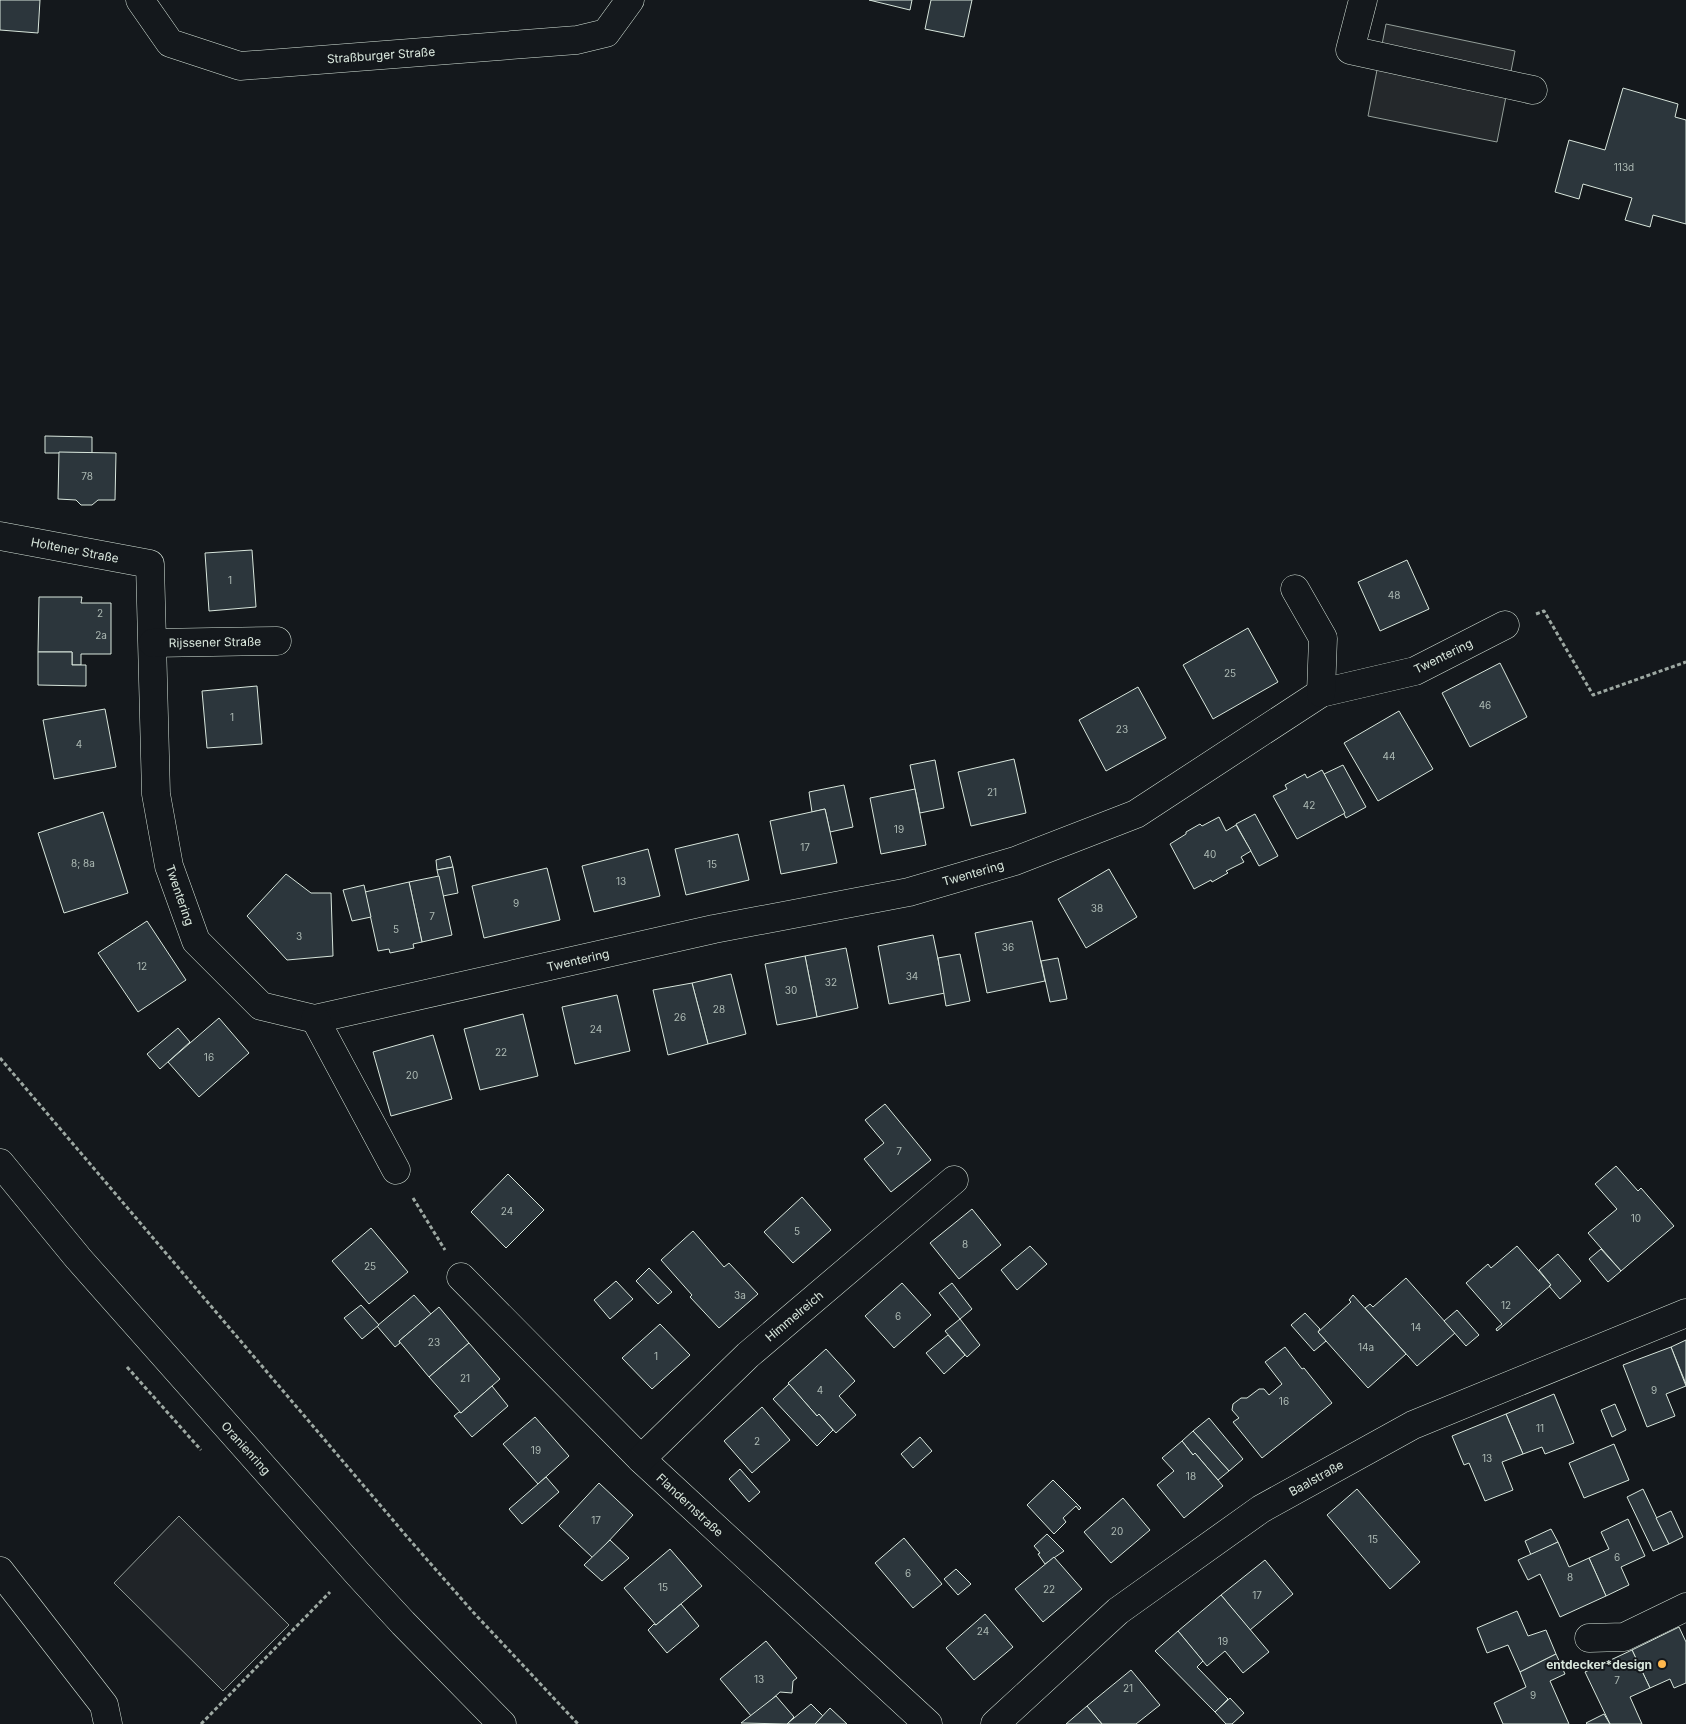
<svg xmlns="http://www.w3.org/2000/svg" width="1686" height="1724" font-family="Inter,sans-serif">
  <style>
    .green { fill: #202428; stroke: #939e99 }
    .parking { fill: #24282b; stroke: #939e99 }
    .building { fill: #2c363c; stroke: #d8e6dc }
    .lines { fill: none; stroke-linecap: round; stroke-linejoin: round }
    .minor-casing { stroke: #d8e6dc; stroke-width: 29 }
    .path { stroke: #9da8a2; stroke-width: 3; stroke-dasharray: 4 2.5; stroke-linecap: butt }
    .minor { stroke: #14181c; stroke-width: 28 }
    .poi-dot { fill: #ffb74d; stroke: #14181c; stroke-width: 2 }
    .labels { text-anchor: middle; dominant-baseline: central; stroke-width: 4; stroke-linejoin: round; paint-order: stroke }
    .number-label { font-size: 10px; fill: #adbab4 }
    .street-label { font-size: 12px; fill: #d8e6dc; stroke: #14181c }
    .poi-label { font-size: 12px; font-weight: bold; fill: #d8e6dc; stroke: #14181c; text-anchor: end }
  </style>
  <rect width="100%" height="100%" fill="#14181c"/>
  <polygon class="green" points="179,1516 289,1625 223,1691 114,1583"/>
  <polygon class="parking" points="1386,24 1515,51 1497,142 1368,116"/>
  <g class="building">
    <polygon points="0,0 40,0 38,33 0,30"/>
    <polygon points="869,0 912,0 910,10"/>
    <polygon points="931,0 972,0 964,37 925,29"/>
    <polygon points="1623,88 1678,104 1675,117 1686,120 1686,224 1653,215 1650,227 1625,220 1632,198 1583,184 1579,199 1555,192 1569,140 1605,150"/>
    <polygon points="45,436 92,437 92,453 45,453"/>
    <polygon points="59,452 116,453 115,500 98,500 92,505 81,505 76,500 58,499"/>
    <polygon points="252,550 256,607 209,611 205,553"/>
    <polygon points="1407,560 1429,609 1380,631 1358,582"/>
    <polygon points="39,597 82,597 81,603 111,603 111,654 81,654 81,665 72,665 72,652 38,652"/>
    <polygon points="1248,628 1278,682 1213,719 1183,665"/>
    <polygon points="38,652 72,652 72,665 86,665 86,686 38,685"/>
    <polygon points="1500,663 1527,717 1470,747 1442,693"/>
    <polygon points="257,686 262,744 207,748 202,691"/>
    <polygon points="1138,687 1166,738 1106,771 1079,720"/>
    <polygon points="105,709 116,767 54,779 43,720"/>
    <polygon points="1399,711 1433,769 1378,801 1344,743"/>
    <polygon points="1014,759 1026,813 971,826 958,772"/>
    <polygon points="935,760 944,808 920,813 910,765"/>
    <polygon points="1343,765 1366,807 1346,818 1324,774"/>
    <polygon points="1322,770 1345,813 1297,839 1273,796 1287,789 1285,785 1305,774 1307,778"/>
    <polygon points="844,785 853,827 830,832 825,809 812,812 809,792"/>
    <polygon points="915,789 926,845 881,854 870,798"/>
    <polygon points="825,809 837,863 781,874 770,821"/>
    <polygon points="103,812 128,893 64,913 38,833"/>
    <polygon points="1255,814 1278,856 1259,866 1236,824"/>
    <polygon points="1219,817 1226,831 1236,825 1251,851 1241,857 1244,862 1226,871 1228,873 1212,882 1211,880 1194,889 1170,844 1186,834 1186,832 1200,824 1202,826"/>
    <polygon points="738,834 749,880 686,895 675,849"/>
    <polygon points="648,849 660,896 594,912 582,866"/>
    <polygon points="450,856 453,867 437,870 436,860"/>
    <polygon points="453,867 458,893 443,896 437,870"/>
    <polygon points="547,868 560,920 484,938 472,886"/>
    <polygon points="1109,869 1137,917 1086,948 1058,899"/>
    <polygon points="286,874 311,893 331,893 333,956 287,960 247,916"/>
    <polygon points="439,876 452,935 422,942 409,882"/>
    <polygon points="409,882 422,942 413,944 414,948 390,953 389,949 378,951 365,892"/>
    <polygon points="364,885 371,917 352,921 343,890"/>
    <polygon points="147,921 186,980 138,1012 98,953"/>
    <polygon points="1032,921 1045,981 987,993 975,933"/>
    <polygon points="933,935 945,993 889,1004 878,946"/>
    <polygon points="846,948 858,1008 817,1017 805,956"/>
    <polygon points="960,954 970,1001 946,1006 938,958"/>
    <polygon points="805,956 817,1017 777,1025 765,964"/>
    <polygon points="1058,958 1067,999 1050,1002 1041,961"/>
    <polygon points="731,974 746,1034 708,1044 692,983"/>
    <polygon points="692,983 708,1044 668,1055 653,990"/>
    <polygon points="617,995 630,1051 575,1064 562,1007"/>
    <polygon points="523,1014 538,1076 480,1090 464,1029"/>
    <polygon points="219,1018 249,1053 199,1097 168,1062"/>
    <polygon points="178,1028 190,1042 160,1069 147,1054"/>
    <polygon points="433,1035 452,1099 391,1116 373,1052"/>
    <polygon points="885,1104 931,1160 891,1192 864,1159 884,1143 865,1120"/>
    <polygon points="1616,1166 1638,1191 1641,1188 1674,1226 1621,1271 1588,1233 1617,1209 1595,1184"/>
    <polygon points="508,1174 544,1210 506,1248 471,1212"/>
    <polygon points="802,1197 831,1230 793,1263 764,1232"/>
    <polygon points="972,1209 1001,1245 959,1279 930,1243"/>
    <polygon points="371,1228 408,1272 369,1304 332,1261"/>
    <polygon points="693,1231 724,1267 729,1263 758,1294 719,1328 690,1297 692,1295 661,1260"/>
    <polygon points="1030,1246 1047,1264 1017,1290 1001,1270"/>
    <polygon points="1517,1246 1551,1285 1497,1331 1496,1329 1502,1324 1466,1283 1488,1264 1491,1268"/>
    <polygon points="1601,1249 1621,1271 1608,1282 1589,1259"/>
    <polygon points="1558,1254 1581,1281 1560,1299 1549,1286 1551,1285 1539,1270"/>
    <polygon points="649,1268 672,1292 658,1304 636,1281"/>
    <polygon points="1406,1278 1455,1333 1417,1366 1365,1308 1370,1304 1373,1307"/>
    <polygon points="616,1281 633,1299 610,1319 594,1300"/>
    <polygon points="902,1283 931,1315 894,1348 865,1316"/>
    <polygon points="952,1283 972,1309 960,1319 939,1293"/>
    <polygon points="414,1295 431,1314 399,1341 400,1343 395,1347 377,1326"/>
    <polygon points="1353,1295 1406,1354 1368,1388 1318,1332 1351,1302 1349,1300"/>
    <polygon points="361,1305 379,1325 362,1339 344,1318"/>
    <polygon points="439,1307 469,1343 429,1377 399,1341"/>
    <polygon points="1457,1310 1479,1335 1466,1346 1444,1321"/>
    <polygon points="1305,1313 1320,1329 1318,1332 1326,1341 1314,1351 1291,1325"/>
    <polygon points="960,1319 980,1345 967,1357 945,1331"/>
    <polygon points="660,1324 690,1355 652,1389 622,1358"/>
    <polygon points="948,1335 965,1355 944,1374 926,1353"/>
    <polygon points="1686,1340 1686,1384 1671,1347"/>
    <polygon points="469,1343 500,1379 461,1413 429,1377"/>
    <polygon points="1285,1347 1302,1369 1304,1368 1332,1403 1262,1458 1233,1422 1239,1418 1232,1410 1233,1404 1241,1398 1247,1398 1259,1389 1264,1389 1269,1395 1282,1384 1265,1362"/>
    <polygon points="1671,1347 1686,1386 1666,1394 1675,1416 1647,1427 1623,1365"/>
    <polygon points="826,1349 855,1381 839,1396 856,1415 836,1433 819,1414 817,1416 788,1383"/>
    <polygon points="789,1384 817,1416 819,1414 833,1430 817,1446 773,1399"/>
    <polygon points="492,1386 508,1406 472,1437 454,1416 459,1412 461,1413"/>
    <polygon points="1554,1394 1574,1443 1545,1454 1542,1447 1523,1454 1506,1414"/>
    <polygon points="1615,1404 1626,1430 1612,1437 1601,1410"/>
    <polygon points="762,1407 790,1440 752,1473 724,1441"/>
    <polygon points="1506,1414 1523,1454 1502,1462 1513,1490 1485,1501 1469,1463 1464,1465 1452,1436"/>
    <polygon points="535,1417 569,1456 538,1484 503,1444"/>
    <polygon points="1209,1418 1243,1459 1229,1471 1193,1431"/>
    <polygon points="1193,1431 1229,1471 1218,1480 1195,1453 1193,1455 1182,1441"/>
    <polygon points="920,1437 932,1451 913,1468 901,1454"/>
    <polygon points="1182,1441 1193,1455 1195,1453 1223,1486 1184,1518 1157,1485 1174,1471 1162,1458"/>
    <polygon points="1614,1444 1629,1480 1584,1498 1569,1463"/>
    <polygon points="740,1469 760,1492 749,1502 729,1479"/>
    <polygon points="546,1477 559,1492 522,1524 509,1509"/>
    <polygon points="1053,1480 1081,1508 1079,1510 1076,1506 1063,1518 1066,1522 1054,1534 1027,1505"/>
    <polygon points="599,1483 633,1515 593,1558 559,1526"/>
    <polygon points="1357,1489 1420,1562 1390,1589 1327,1515"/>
    <polygon points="1643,1489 1669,1544 1653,1551 1627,1497"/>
    <polygon points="1123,1498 1150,1530 1111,1563 1084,1532"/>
    <polygon points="1671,1511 1683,1537 1669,1544 1656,1518"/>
    <polygon points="1628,1519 1645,1556 1621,1567 1629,1585 1606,1596 1589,1558 1609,1549 1601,1532"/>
    <polygon points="1551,1529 1558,1542 1531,1555 1525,1541"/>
    <polygon points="1047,1534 1064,1551 1045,1564 1038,1554 1040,1553 1034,1546"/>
    <polygon points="904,1538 942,1584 913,1608 875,1563"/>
    <polygon points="610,1540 629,1558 602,1581 584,1565"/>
    <polygon points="1558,1542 1569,1567 1589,1558 1606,1596 1560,1617 1540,1574 1528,1580 1518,1560"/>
    <polygon points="670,1549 702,1586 656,1625 624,1588"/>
    <polygon points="1054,1557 1082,1589 1043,1622 1015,1589"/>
    <polygon points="1265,1560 1293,1594 1250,1630 1221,1595"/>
    <polygon points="956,1569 971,1584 958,1595 944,1579"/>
    <polygon points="1221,1595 1269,1652 1243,1673 1225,1651 1207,1666 1178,1631"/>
    <polygon points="681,1604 699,1626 667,1653 648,1630 654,1624 656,1625"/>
    <polygon points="1517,1611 1528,1636 1546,1630 1556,1654 1520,1672 1508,1645 1487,1653 1477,1628"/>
    <polygon points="985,1614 1013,1647 974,1680 946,1648"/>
    <polygon points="1679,1627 1686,1642 1686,1683 1674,1688 1670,1679 1650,1688 1632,1650"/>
    <polygon points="1178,1631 1203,1661 1197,1667 1228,1699 1215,1712 1155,1651"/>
    <polygon points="766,1641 797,1678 793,1681 792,1693 780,1692 752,1717 720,1679"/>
    <polygon points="1632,1650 1650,1688 1630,1697 1642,1724 1610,1724 1585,1672"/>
    <polygon points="1556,1654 1565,1674 1550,1681 1569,1724 1503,1724 1494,1703 1526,1687 1520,1672"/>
    <polygon points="1131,1670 1160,1705 1136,1724 1102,1724 1087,1706"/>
    <polygon points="776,1696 794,1717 787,1724 741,1723"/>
    <polygon points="1230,1698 1244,1713 1232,1724 1226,1724 1215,1712"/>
    <polygon points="811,1704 823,1716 815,1724 790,1724 788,1723"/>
    <polygon points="1087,1706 1102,1724 1066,1724"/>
    <polygon points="830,1708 847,1724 815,1724"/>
    <polygon points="1604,1714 1610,1724 1587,1724 1586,1723"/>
  </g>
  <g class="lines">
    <defs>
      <g id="minor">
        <polyline points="140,0 170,43 240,66 577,40 606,33 630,0"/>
        <polyline points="1363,0 1350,50 1533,90"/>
        <polyline points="0,536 150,564 156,794 169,866 196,941 261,1006 315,1019 714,929 909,892 1015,861 1136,814 1321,693 1415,671 1505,625"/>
        <polyline points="1295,589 1323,638 1321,693"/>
        <polyline points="153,643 277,641"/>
        <polyline points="315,1019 396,1170"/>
        <polyline points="0,1163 78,1258 358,1574 403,1623 502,1724"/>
        <polyline points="461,1277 641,1459 928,1724"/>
        <polyline points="641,1459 748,1355 954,1180"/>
        <polyline points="0,1571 104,1705 108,1724"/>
        <polyline points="1589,1638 1624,1637 1686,1607"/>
        <polyline points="995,1724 1118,1611 1261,1509 1413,1425 1686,1313"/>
      </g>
    </defs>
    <use href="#minor" class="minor-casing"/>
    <g class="path">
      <polyline points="1536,614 1544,611 1593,695 1686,662"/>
      <polyline points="0,1058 409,1539 473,1612 578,1724"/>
      <polyline points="413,1198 445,1250"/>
      <polyline points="127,1367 201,1450"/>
      <polyline points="201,1724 330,1592"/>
    </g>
    <use href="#minor" class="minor"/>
  </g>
  <circle class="poi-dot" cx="1662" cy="1664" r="5"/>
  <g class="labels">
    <g class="number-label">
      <text x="1624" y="167">113d</text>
      <text x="87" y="476">78</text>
      <text x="230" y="580">1</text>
      <text x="1394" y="595">48</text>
      <text x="100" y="613">2</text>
      <text x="101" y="635">2a</text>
      <text x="1230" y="673">25</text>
      <text x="1485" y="705">46</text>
      <text x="232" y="717">1</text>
      <text x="1122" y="729">23</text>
      <text x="79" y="744">4</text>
      <text x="1389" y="756">44</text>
      <text x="992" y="792">21</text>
      <text x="1309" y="805">42</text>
      <text x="899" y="829">19</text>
      <text x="805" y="847">17</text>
      <text x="1210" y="854">40</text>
      <text x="83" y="863">8; 8a</text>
      <text x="712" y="864">15</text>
      <text x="621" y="881">13</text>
      <text x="516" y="903">9</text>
      <text x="1097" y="908">38</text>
      <text x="432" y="916">7</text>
      <text x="396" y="929">5</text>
      <text x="299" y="936">3</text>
      <text x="1008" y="947">36</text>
      <text x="142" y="966">12</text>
      <text x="912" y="976">34</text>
      <text x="831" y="982">32</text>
      <text x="791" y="990">30</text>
      <text x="719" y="1009">28</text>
      <text x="680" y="1017">26</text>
      <text x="596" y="1029">24</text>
      <text x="501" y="1052">22</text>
      <text x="209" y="1057">16</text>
      <text x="412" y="1075">20</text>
      <text x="899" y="1151">7</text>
      <text x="507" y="1211">24</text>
      <text x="1636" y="1218">10</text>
      <text x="797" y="1231">5</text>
      <text x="965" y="1244">8</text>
      <text x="370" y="1266">25</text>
      <text x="740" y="1295">3a</text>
      <text x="1506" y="1305">12</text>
      <text x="898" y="1316">6</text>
      <text x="1416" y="1327">14</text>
      <text x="434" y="1342">23</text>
      <text x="1366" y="1347">14a</text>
      <text x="656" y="1356">1</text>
      <text x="465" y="1378">21</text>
      <text x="820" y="1390">4</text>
      <text x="1654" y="1390">9</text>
      <text x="1284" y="1401">16</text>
      <text x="1540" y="1428">11</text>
      <text x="757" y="1441">2</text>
      <text x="536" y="1450">19</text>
      <text x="1487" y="1458">13</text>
      <text x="1191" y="1476">18</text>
      <text x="596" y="1520">17</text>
      <text x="1117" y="1531">20</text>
      <text x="1373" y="1539">15</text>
      <text x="1617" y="1557">6</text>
      <text x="908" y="1573">6</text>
      <text x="1570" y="1577">8</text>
      <text x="663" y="1587">15</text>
      <text x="1049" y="1589">22</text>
      <text x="1257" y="1595">17</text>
      <text x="983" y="1631">24</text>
      <text x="1223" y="1641">19</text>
      <text x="759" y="1679">13</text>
      <text x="1617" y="1680">7</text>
      <text x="1128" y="1688">21</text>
      <text x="1533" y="1695">9</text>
    </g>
    <g class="street-label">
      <text transform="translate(381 55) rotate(-4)">Straßburger Straße</text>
      <text transform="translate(75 550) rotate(11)">Holtener Straße</text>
      <text transform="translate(215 642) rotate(-1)">Rijssener Straße</text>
      <text transform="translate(1443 656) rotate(-26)">Twentering</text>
      <text transform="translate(973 873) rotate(-16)">Twentering</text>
      <text transform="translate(180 895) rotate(71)">Twentering</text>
      <text transform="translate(578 960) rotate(-13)">Twentering</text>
      <text transform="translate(794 1316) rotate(-40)">Himmelreich</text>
      <text transform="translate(246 1448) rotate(48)">Oranienring</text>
      <text transform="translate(1316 1478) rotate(-29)">Baalstraße</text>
      <text transform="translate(690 1505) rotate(43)">Flandernstraße</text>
    </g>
    <g class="poi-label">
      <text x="1652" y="1664">entdecker*design</text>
    </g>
  </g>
</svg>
